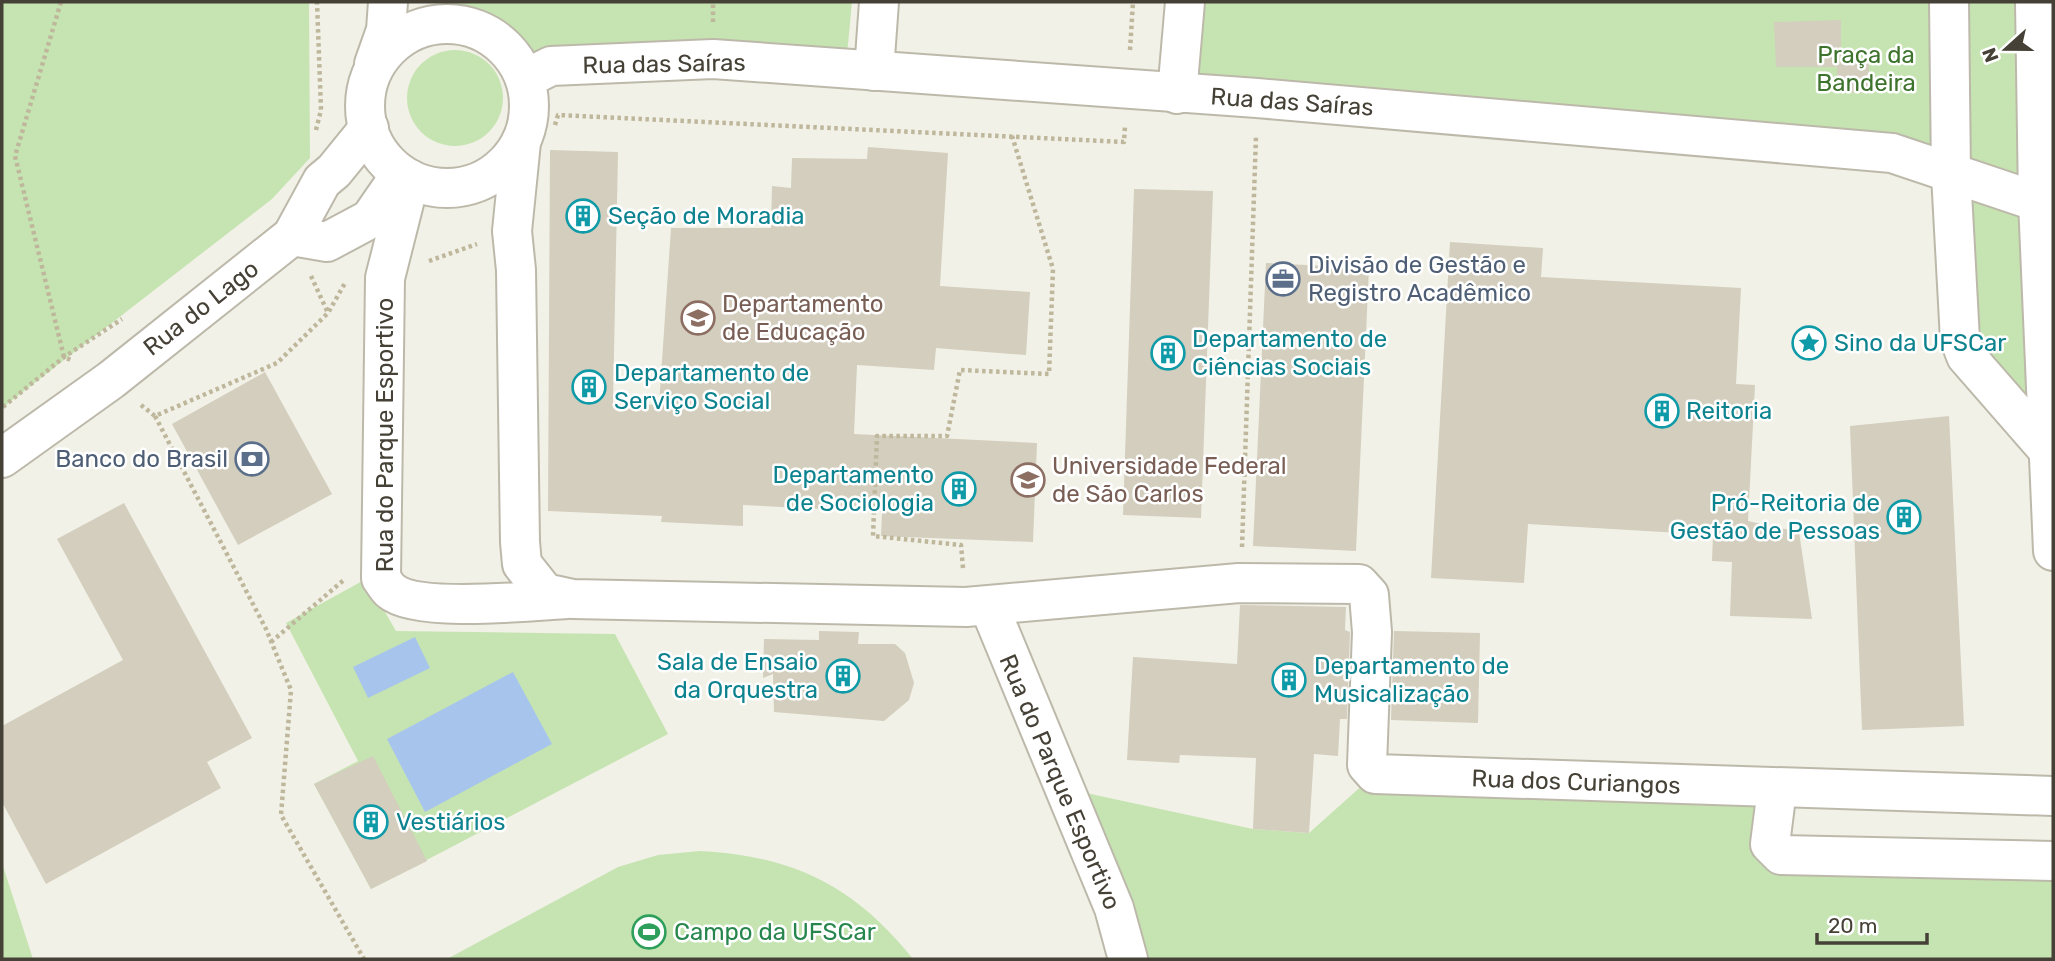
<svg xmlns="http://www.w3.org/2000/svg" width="2055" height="961" font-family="Rubik,sans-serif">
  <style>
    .green { fill: #c6e4b2 }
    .water { fill: #a7c5ec }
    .building { fill: #d3cebd }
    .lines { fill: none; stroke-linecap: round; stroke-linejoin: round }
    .street-casing { stroke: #bdb9aa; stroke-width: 42 }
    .path { stroke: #beb79c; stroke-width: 4.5; stroke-dasharray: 3.5 3.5; stroke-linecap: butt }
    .street { stroke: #fff; stroke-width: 38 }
    .labels { text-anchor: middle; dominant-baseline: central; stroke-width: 5; stroke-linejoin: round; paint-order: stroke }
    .park-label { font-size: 24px; fill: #3e732d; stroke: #fff }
    .street-label { font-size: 24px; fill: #454136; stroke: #fff }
    .culture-label { font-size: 24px; fill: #0d838f; stroke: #fff; text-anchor: start }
    .service-label { font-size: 24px; fill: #4e5e75; stroke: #fff; text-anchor: start }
    .education-label { font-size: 24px; fill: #785e54; stroke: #fff; text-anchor: start }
    .leisure-label { font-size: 24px; fill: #27864d; stroke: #fff; text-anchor: start }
  </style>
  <rect width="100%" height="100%" fill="#f2f1e7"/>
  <g class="green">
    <polygon points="2,2 309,2 310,158 272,199 2,408"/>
    <polygon points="440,2 852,2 847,55 551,59 500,51 492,41 470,33"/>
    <polygon points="1192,2 1934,2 1935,150 1185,79"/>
    <polygon points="1949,2 2032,2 2048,450 1966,356"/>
    <circle cx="455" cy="98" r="48"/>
    <polygon points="366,579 396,631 615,634 668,734 371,889 314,784 358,761 286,623"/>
    <polygon points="1375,774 1777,789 1770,844 2053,861 2053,959 1128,959 1063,788 1253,829 1309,833"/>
    <path d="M700,851C794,856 854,886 913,959H447L618,867L658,855Z"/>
    <polygon points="2,863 33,959 2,959"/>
  </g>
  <g class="water">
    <polygon points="415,637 430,668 368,698 353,667"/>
    <polygon points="513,672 552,744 425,812 387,739"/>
  </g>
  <g class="building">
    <polygon points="1841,20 1841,63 1869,63 1869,93 1837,92 1837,67 1776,67 1774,22"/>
    <polygon points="868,147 948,153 940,286 1030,292 1026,355 936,348 934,370 857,365 854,434 1037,443 1033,542 881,536 882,512 743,505 743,526 661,522 662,516 548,511 550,150 618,152 613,403 659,405 671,228 771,228 772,186 791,188 792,158 867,159"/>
    <polygon points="1134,189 1213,191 1201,518 1123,515"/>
    <polygon points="1450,242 1543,248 1541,277 1741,288 1736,384 1755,385 1748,521 1799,532 1812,619 1730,616 1732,562 1712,561 1713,535 1528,524 1524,583 1431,578"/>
    <polygon points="1266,263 1369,268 1356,551 1253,546"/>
    <polygon points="265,372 332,494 238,545 172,424"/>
    <polygon points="1949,416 1964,726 1862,730 1850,426"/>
    <polygon points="124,503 252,738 207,762 221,788 46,884 2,802 2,726 123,660 57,539"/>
    <polygon points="1240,605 1346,607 1345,630 1350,632 1347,719 1340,719 1338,756 1314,754 1309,833 1253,829 1256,758 1180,755 1179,763 1127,760 1133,657 1237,664"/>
    <polygon points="819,631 859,632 858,644 895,644 905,653 914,683 909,700 884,721 774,712 773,674 763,678 764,639 819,640"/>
    <polygon points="1394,631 1480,633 1478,723 1391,720"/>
    <polygon points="373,756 427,861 371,889 314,784"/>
  </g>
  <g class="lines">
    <defs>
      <g id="street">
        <polyline points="1949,2 1951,174 1960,340 1966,356 2048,450"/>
        <polyline points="2035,2 2038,201 2053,551"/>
        <circle cx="447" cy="106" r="82"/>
        <polyline points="374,64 386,30 388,2"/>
        <polyline points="874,71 879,2"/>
        <polyline points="525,79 551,66 713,59 1257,98 1892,153 2053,207"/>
        <polyline points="1177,94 1185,2"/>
        <polyline points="521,142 512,231 516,270 520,542 522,564 545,593 573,599 966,607 1239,583 1359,584 1369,595 1372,632 1367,765 1375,774 2053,796"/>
        <path d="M410,179L385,278L381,578C384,582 387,588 391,591C417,613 531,601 567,599"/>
        <polyline points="292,236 327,242 370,219 401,174"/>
        <polyline points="2,458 111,380 292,236 322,181 334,171 369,128"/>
        <polyline points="989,606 1114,908 1128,959"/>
        <polyline points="1777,789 1770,844 1781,855 2053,861"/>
      </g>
    </defs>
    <use href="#street" class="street-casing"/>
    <g class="path">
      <polyline points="61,2 15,156 64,357 73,361"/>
      <polyline points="713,22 713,2"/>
      <polyline points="1130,50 1133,2"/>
      <polyline points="555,125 558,115 1124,142 1125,126"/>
      <polyline points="316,130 321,110 317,2"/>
      <polyline points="429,261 477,244"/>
      <polyline points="311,276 328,313"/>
      <polyline points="141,405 155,416 277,363 328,313 345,283"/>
      <polyline points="3,407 64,357 122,319"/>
      <polyline points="155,416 266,629 291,690 281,815 364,959"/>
      <polyline points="1242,547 1256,136"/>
      <polyline points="963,568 961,545 873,536 877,436 947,436 960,370 1049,374 1053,269 1012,136"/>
      <polyline points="271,642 345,579"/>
    </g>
    <use href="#street" class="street"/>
  </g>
  <defs>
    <symbol id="building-ring" viewBox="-11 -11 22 22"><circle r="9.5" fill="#fff" stroke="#0f9aa8" stroke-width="1.5"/><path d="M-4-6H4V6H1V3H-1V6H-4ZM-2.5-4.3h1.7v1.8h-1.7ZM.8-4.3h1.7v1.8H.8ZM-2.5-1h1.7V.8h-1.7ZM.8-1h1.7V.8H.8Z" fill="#0f9aa8"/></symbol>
    <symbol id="office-ring" viewBox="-11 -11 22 22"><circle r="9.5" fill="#fff" stroke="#5c6f8a" stroke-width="1.5"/><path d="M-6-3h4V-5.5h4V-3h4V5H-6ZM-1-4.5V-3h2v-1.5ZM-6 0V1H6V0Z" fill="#5c6f8a"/></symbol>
    <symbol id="university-ring" viewBox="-11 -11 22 22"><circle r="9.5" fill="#fff" stroke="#8d6e63" stroke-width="1.5"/><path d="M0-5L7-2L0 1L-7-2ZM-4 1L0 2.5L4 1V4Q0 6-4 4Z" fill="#8d6e63"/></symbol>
    <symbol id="sight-ring" viewBox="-11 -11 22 22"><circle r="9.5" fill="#fff" stroke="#0f9aa8" stroke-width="1.5"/><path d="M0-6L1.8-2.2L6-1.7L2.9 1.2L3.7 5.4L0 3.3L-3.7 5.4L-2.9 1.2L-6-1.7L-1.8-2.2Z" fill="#0f9aa8"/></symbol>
    <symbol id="bank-ring" viewBox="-11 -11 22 22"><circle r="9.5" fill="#fff" stroke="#5c6f8a" stroke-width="1.5"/><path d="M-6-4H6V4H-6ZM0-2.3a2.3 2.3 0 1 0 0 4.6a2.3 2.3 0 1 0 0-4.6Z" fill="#5c6f8a"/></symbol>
    <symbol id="stadium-ring" viewBox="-11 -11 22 22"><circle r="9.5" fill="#fff" stroke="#2e9e5b" stroke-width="1.5"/><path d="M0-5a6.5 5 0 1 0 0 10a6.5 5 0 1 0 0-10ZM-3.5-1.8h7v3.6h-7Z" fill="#2e9e5b"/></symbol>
  </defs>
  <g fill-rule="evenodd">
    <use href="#building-ring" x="564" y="197" width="38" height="38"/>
    <use href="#office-ring" x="1264" y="260" width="38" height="38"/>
    <use href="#university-ring" x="679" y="299" width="38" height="38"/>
    <use href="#sight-ring" x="1790" y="324" width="38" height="38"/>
    <use href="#building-ring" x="1149" y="334" width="38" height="38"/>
    <use href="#building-ring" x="570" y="368" width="38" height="38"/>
    <use href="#building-ring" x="1643" y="392" width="38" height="38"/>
    <use href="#bank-ring" x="233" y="440" width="38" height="38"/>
    <use href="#university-ring" x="1009" y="461" width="38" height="38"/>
    <use href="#building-ring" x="940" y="470" width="38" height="38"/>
    <use href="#building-ring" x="1885" y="498" width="38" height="38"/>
    <use href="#building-ring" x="824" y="657" width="38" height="38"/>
    <use href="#building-ring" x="1270" y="661" width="38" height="38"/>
    <use href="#building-ring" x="352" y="803" width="38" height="38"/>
    <use href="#stadium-ring" x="630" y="913" width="38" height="38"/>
  </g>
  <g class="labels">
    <g class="park-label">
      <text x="1866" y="55">Praça da<tspan x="1866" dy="28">Bandeira</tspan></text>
    </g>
    <g class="street-label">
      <text transform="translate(664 64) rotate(-1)">Rua das Saíras</text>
      <text transform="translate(1292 102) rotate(4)">Rua das Saíras</text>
      <text transform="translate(201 308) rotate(-38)">Rua do Lago</text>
      <text transform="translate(385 435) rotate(-90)">Rua do Parque Esportivo</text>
      <text transform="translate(1060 782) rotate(67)">Rua do Parque Esportivo</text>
      <text transform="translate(1576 782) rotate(2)">Rua dos Curiangos</text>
    </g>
    <g class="culture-label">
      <text x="608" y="216">Seção de Moradia</text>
      <text x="1192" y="339">Departamento de<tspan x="1192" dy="28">Ciências Sociais</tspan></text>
      <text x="1834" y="343">Sino da UFSCar</text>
      <text x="614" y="373">Departamento de<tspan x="614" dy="28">Serviço Social</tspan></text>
      <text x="1686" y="411">Reitoria</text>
      <text x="934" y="475" text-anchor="end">Departamento<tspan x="934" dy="28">de Sociologia</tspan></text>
      <text x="1880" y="503" text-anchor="end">Pró-Reitoria de<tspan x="1880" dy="28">Gestão de Pessoas</tspan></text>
      <text x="818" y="662" text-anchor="end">Sala de Ensaio<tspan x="818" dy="28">da Orquestra</tspan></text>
      <text x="1314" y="666">Departamento de<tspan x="1314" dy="28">Musicalização</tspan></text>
      <text x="396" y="822">Vestiários</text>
    </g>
    <g class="service-label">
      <text x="1308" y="265">Divisão de Gestão e<tspan x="1308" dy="28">Registro Acadêmico</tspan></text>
      <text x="228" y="459" text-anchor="end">Banco do Brasil</text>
    </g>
    <g class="education-label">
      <text x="722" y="304">Departamento<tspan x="722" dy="28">de Educação</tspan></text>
      <text x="1052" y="466">Universidade Federal<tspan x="1052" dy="28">de São Carlos</tspan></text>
    </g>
    <g class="leisure-label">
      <text x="674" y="932">Campo da UFSCar</text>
    </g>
  </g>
  <rect width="2055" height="961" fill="none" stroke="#454136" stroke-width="7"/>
  <g transform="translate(2006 49) rotate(249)" stroke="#ffffff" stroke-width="5" paint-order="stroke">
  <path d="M0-5L12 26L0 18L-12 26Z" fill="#454136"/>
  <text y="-10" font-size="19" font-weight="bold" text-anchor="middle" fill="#454136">N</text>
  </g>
  <path d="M1817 933v10h110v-10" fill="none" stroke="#454136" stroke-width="3.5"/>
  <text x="1828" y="933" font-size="21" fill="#454136" stroke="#ffffff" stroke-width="5" paint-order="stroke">20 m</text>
</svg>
